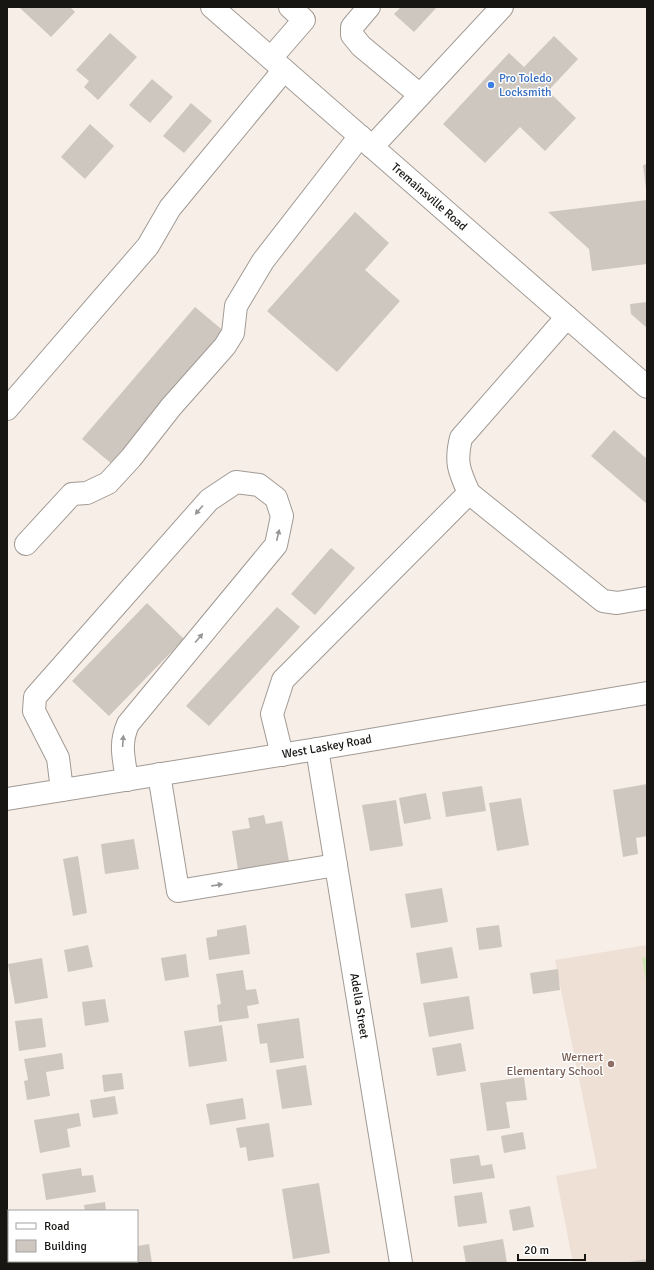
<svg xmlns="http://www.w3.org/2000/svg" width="654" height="1270" font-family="Signika,sans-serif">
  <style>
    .built { fill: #efe0d5 }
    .green { fill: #d1e5b3 }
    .building { fill: #cec7c0 }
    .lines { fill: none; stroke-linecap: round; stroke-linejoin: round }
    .minor-casing { stroke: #a19a94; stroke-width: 24 }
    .major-casing { stroke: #a19a94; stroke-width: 24 }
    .minor { stroke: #fff; stroke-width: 22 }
    .major { stroke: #fff; stroke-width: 22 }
    .oneway { fill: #979695 }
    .shop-dot { fill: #3f7fe0; stroke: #fff; stroke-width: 1.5 }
    .education-dot { fill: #8d6e63; stroke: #fff; stroke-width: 1.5 }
    .labels { text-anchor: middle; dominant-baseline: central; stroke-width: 3; stroke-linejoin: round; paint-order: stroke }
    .shop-label { font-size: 12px; fill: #366cbe; stroke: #fff; text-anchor: start }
    .street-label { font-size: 12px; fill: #181613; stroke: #fff }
    .education-label { font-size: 12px; fill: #785e54; stroke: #fff; text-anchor: end }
  </style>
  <rect width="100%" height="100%" fill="#f7eee8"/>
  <polygon class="built" points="647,945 647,1263 573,1263 556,1176 597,1168 555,960"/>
  <polygon class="green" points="647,957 647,987 642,958"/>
  <g class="building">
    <polygon points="21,7 70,7 75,12 51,37 20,8"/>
    <polygon points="401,7 437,7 414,32 394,14"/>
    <polygon points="110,33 137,57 98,100 84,87 89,81 76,70"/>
    <polygon points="554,36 578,59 548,91 576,118 545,151 520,127 485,163 443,124 509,53 524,67"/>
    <polygon points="152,79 173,97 150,123 129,105"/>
    <polygon points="191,103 212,121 184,153 163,136"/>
    <polygon points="90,124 114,146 85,179 61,157"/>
    <polygon points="647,164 647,189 646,189 643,165"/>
    <polygon points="647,200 647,264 592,271 589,249 548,212"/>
    <polygon points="355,212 389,243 365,270 400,301 337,372 267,311"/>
    <polygon points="647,302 647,328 631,314 630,304"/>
    <polygon points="195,307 226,333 113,465 82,439"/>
    <polygon points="614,430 647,459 647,504 591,456"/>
    <polygon points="331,548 355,568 315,615 291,594"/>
    <polygon points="147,603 184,639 109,716 72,681"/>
    <polygon points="277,607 300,627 209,726 186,706"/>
    <polygon points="647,784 647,836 636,838 638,854 623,857 613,790"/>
    <polygon points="482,786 486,811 446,817 442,792"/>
    <polygon points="426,793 431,819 404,824 399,798"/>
    <polygon points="521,798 529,845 497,851 489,803"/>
    <polygon points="396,800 403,846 370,851 362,805"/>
    <polygon points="264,815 266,824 282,821 290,867 277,869 276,863 238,870 232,831 250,828 248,818"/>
    <polygon points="134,839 139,869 105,874 101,844"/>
    <polygon points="78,856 87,913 73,916 63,859"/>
    <polygon points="442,888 448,922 411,928 405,894"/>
    <polygon points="246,925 250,954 209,960 206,938 217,936 217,930"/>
    <polygon points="499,925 502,947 479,950 476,928"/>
    <polygon points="88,945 93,967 68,972 64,950"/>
    <polygon points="452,947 458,978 421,984 416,953"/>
    <polygon points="186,954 189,977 165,981 161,958"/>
    <polygon points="42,958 48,998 15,1004 8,964"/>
    <polygon points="558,969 560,990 533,994 530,973"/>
    <polygon points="243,970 246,990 256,989 259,1004 247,1006 249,1018 219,1022 217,1005 221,1004 216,974"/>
    <polygon points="469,996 474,1029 429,1037 423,1003"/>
    <polygon points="105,999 109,1022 85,1026 82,1002"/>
    <polygon points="42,1018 46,1047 19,1051 15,1021"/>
    <polygon points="299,1018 304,1058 270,1063 267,1043 260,1044 257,1024"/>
    <polygon points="222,1025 227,1061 189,1067 184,1031"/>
    <polygon points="461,1043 466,1071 437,1076 432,1048"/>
    <polygon points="62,1053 64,1069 46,1072 50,1096 27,1100 24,1081 28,1080 24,1059"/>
    <polygon points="306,1065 312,1105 282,1109 276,1070"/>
    <polygon points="122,1073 124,1089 104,1092 102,1075"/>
    <polygon points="524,1077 527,1100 506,1102 510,1128 487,1131 480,1083"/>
    <polygon points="115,1096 118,1114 93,1118 90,1100"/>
    <polygon points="243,1098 246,1119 210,1125 206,1104"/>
    <polygon points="79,1113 81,1126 67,1129 70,1147 40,1153 34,1120"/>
    <polygon points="269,1123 274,1157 248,1161 246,1147 240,1148 236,1128"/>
    <polygon points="523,1132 526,1149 504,1153 501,1136"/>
    <polygon points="479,1155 481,1166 492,1164 495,1178 453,1184 450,1159"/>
    <polygon points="81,1168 82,1176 93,1175 96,1192 46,1200 42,1174"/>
    <polygon points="319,1183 330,1253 293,1259 282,1189"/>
    <polygon points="482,1192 487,1223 458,1227 454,1196"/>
    <polygon points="105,1202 106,1211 85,1211 84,1205"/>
    <polygon points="530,1206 534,1227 513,1231 509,1210"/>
    <polygon points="503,1239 507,1263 466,1263 463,1246"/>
    <polygon points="149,1244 152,1263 127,1263 126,1261 137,1261 137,1246"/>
    <polygon points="647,1259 647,1263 629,1263 629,1262"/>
  </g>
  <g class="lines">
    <defs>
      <g id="minor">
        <polyline points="212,7 647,387"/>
        <polyline points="369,7 352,27 352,35 361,46 420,95"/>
        <polyline points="271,58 304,20 290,7"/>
        <polyline points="372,147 502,7"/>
        <path d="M567,317L461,438C455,462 459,471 469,493L603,601L617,603L647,598"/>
        <polyline points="7,409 148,246 170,208 284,70"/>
        <polyline points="26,544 72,494 87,493 108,483 131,458 171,407 225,346 233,333 236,306 263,261 360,136"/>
        <polyline points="317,749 401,1263"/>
        <polyline points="282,755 272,714 283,680 469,493"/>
        <polyline points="159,774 178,891 336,865"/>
        <path d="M62,790L58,758L34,711L35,697L209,500L236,482L259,485L276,498L282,516L276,545L128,724C119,745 124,758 127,780"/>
        <polyline points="7,1259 8,1263"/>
      </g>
      <polyline id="major" points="7,799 317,749 647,693"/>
    </defs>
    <use href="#minor" class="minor-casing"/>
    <use href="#major" class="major-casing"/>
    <use href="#minor" class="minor"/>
    <use href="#major" class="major"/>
  </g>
  <defs><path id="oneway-solid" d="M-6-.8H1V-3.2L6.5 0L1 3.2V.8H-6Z"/></defs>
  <g class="oneway">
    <use href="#oneway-solid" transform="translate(199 510) rotate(131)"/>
    <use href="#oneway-solid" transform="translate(278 535) rotate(-77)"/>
    <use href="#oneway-solid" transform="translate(199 638) rotate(-50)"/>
    <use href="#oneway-solid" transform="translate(123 741) rotate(-86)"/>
    <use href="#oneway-solid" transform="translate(217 885) rotate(-9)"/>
  </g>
  <circle class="shop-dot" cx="491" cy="85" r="4"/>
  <circle class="education-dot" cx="611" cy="1064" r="4"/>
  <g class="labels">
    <g class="shop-label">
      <text x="499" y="78">Pro Toledo<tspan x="499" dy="14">Locksmith</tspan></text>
    </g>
    <g class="street-label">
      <text transform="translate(429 197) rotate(41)">Tremainsville Road</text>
      <text transform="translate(327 747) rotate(-10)">West Laskey Road</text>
      <text transform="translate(359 1006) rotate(81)">Adella Street</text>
    </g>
    <g class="education-label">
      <text x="603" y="1057">Wernert<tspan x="603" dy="14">Elementary School</tspan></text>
    </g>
  </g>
  <rect width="654" height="1270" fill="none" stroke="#181613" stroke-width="16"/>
  <rect x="8" y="1210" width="130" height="52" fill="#ffffff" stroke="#a3a2a1"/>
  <rect x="16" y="1223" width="20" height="6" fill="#ffffff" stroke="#a3a2a1"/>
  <text x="44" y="1230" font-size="12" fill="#181613">Road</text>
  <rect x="16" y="1240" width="20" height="12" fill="#cec7c0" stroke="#a3a2a1"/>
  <text x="44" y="1250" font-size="12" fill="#181613">Building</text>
  <path d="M518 1254v6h67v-6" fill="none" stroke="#181613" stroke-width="2"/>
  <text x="524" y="1254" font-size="12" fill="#181613" stroke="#ffffff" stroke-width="3" paint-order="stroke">20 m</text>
</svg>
